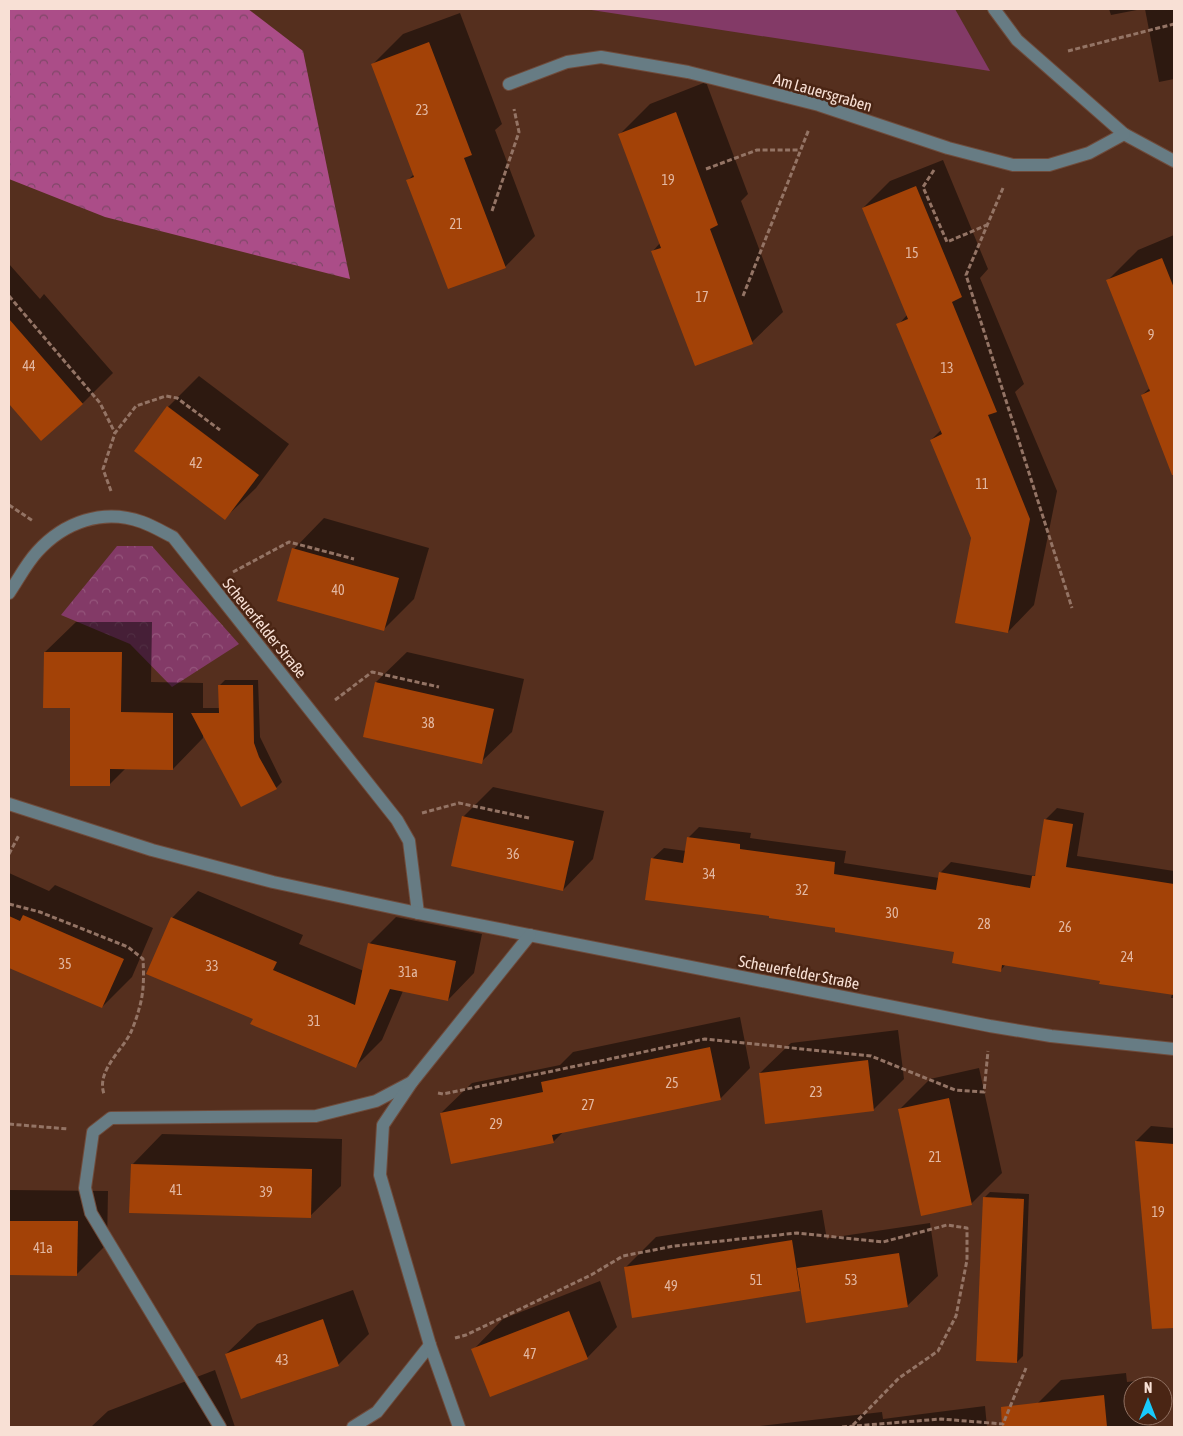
<svg xmlns="http://www.w3.org/2000/svg" width="1183" height="1436" font-family="'Asap Condensed',sans-serif">
  <style>
    .forest { fill: url(#forest-crowns) }
    .park { fill: url(#park-crowns) }
    .garden { fill: #833a67 }
    .shadow { fill: #0007 }
    .building { fill: #a34207 }
    .lines { fill: none; stroke-linecap: round; stroke-linejoin: round }
    .minor-casing { stroke: #6f4b3b; stroke-width: 14 }
    .path { stroke: #947465; stroke-width: 3; stroke-dasharray: 5 2.5; stroke-linecap: butt }
    .minor { stroke: #677c84; stroke-width: 12 }
    .labels { text-anchor: middle; dominant-baseline: central; stroke-width: 5; stroke-linejoin: round; paint-order: stroke }
    .number-label { font-size: 14px; fill: #e3b8a2 }
    .street-label { font-size: 16px; fill: #f8e0d5; stroke: #4a2514 }
  </style>
  <defs>
    <pattern id="forest-crowns" width="20" height="18" patternUnits="userSpaceOnUse" patternTransform="scale(1.25)"><rect width="20" height="18" fill="#ab4d88"/><path d="M2 6a3 3 0 1 1 6 0M12 15a3 3 0 1 1 6 0" fill="none" stroke="#7f4868"/></pattern>
    <pattern id="park-crowns" width="20" height="18" patternUnits="userSpaceOnUse" patternTransform="scale(1.25)"><rect width="20" height="18" fill="#833a67"/><path d="M2 6a3 3 0 1 1 6 0M12 15a3 3 0 1 1 6 0" fill="none" stroke="#95567c"/></pattern>
  </defs>
  <rect width="100%" height="100%" fill="#552f1e"/>
  <polygon class="forest" points="9,9 248,9 303,51 350,279 105,217 9,179"/>
  <polygon class="park" points="117,546 152,546 239,644 172,687 130,644 61,615"/>
  <polygon class="garden" points="585,9 955,9 990,71"/>
  <g class="shadow">
    <polygon points="1109,9 1142,9 1111,15"/>
    <polygon points="1145,9 1174,9 1174,79 1159,82"/>
    <polygon points="460,13 502,124 495,130 535,236 505,267 408,180 414,174 373,64 403,34"/>
    <polygon points="706,82 748,194 741,201 783,312 752,342 696,364 653,251 660,243 619,135 650,104"/>
    <polygon points="943,160 988,269 980,278 1024,384 1015,392 1057,491 1034,605 1008,632 972,538 931,440 941,430 898,325 907,315 863,208 890,181"/>
    <polygon points="1174,235 1174,476 1142,395 1150,388 1108,280 1138,250"/>
    <polygon points="9,264 40,299 44,294 113,373 83,403 41,439 9,402"/>
    <polygon points="199,376 289,444 256,488 225,518 135,451 168,407"/>
    <polygon points="324,518 429,548 414,599 384,629 294,549"/>
    <polygon points="76,622 152,622 151,682 203,683 203,708 220,708 220,685 225,680 258,680 260,737 282,782 276,788 203,733 203,738 173,769 126,768 109,785 45,652"/>
    <polygon points="407,652 524,679 512,732 481,762 376,682"/>
    <polygon points="493,787 604,811 593,859 563,890 463,817"/>
    <polygon points="1057,808 1084,813 1077,856 1174,871 1174,998 1171,998 1172,994 1101,980 1006,964 1001,970 955,951 770,915 652,859 664,848 686,851 688,838 699,827 751,833 750,838 846,851 844,863 939,878 940,873 951,862 1034,876 1037,873 1045,820"/>
    <polygon points="9,873 49,891 55,885 153,928 132,977 102,1007 9,967"/>
    <polygon points="198,891 303,935 299,944 364,971 369,944 396,917 482,934 474,973 448,1000 403,991 382,1040 355,1067 255,1018 172,918"/>
    <polygon points="740,1017 750,1068 720,1099 564,1131 553,1142 441,1113 472,1083 560,1065 573,1052"/>
    <polygon points="898,1030 904,1079 873,1110 760,1073 791,1043"/>
    <polygon points="979,1068 1002,1173 971,1204 900,1109 930,1079"/>
    <polygon points="1151,1126 1174,1128 1174,1278 1149,1279 1136,1141"/>
    <polygon points="162,1134 342,1139 341,1186 310,1216 132,1165"/>
    <polygon points="9,1190 108,1191 107,1244 77,1274 9,1273"/>
    <polygon points="990,1192 1029,1194 1023,1356 1017,1362 984,1198"/>
    <polygon points="822,1210 827,1240 829,1238 930,1223 938,1276 907,1306 802,1288 800,1290 626,1267 656,1237"/>
    <polygon points="600,1281 617,1327 587,1358 473,1350 503,1319"/>
    <polygon points="353,1290 369,1334 338,1365 226,1354 257,1324"/>
    <polygon points="215,1370 235,1427 91,1427 108,1411"/>
    <polygon points="1126,1373 1127,1382 1144,1380 1145,1386 1133,1386 1133,1416 1148,1416 1149,1427 752,1427 882,1412 883,1419 985,1406 987,1427 1040,1421 1038,1403 1061,1380"/>
  </g>
  <g class="building">
    <polygon points="429,42 472,155 464,158 506,268 448,289 406,180 414,177 371,64"/>
    <polygon points="676,112 718,225 710,229 753,344 695,366 651,251 661,248 618,134"/>
    <polygon points="916,186 962,297 952,302 997,412 988,415 1030,519 1008,633 955,623 971,538 930,440 942,434 896,324 908,319 862,208"/>
    <polygon points="1162,258 1174,288 1174,475 1172,475 1141,395 1150,391 1106,280"/>
    <polygon points="9,319 83,404 41,441 9,404"/>
    <polygon points="167,406 259,475 225,520 134,451"/>
    <polygon points="292,548 399,578 384,631 277,601"/>
    <polygon points="44,652 122,652 121,712 173,713 173,770 110,769 110,786 70,786 70,708 43,708"/>
    <polygon points="375,682 494,709 482,764 363,737"/>
    <polygon points="218,685 253,685 254,743 259,757 277,789 241,807 191,713 219,713"/>
    <polygon points="462,816 574,841 563,891 451,866"/>
    <polygon points="1044,819 1073,824 1066,867 1174,884 1174,995 1099,984 1100,981 1002,965 1001,972 952,963 954,952 835,932 835,928 769,918 769,916 645,900 651,858 683,863 687,837 740,844 740,849 835,862 834,874 936,890 939,872 1030,888 1032,876 1035,876"/>
    <polygon points="23,915 124,959 102,1008 9,968 9,916 20,921"/>
    <polygon points="171,917 277,962 273,970 355,1005 368,943 456,961 448,1001 390,989 356,1068 250,1024 253,1019 146,974"/>
    <polygon points="710,1047 721,1100 552,1135 554,1143 451,1164 440,1113 543,1092 541,1082"/>
    <polygon points="868,1060 874,1111 765,1124 759,1073"/>
    <polygon points="949,1098 972,1205 921,1216 898,1109"/>
    <polygon points="1135,1141 1174,1144 1174,1328 1152,1329"/>
    <polygon points="131,1164 312,1169 311,1218 129,1213"/>
    <polygon points="983,1197 1024,1199 1017,1363 976,1361"/>
    <polygon points="9,1221 78,1221 77,1276 9,1275"/>
    <polygon points="792,1240 800,1291 632,1318 624,1267"/>
    <polygon points="899,1253 908,1307 806,1323 797,1268"/>
    <polygon points="569,1311 588,1359 490,1397 471,1349"/>
    <polygon points="323,1319 339,1366 241,1399 225,1354"/>
    <polygon points="1104,1395 1107,1427 1002,1427 1001,1407"/>
  </g>
  <g class="lines">
    <defs>
      <g id="minor">
        <polyline points="994,9 1017,40 1124,134 1174,161"/>
        <polyline points="509,84 567,62 601,57 688,72 819,105 948,148 1013,165 1049,165 1089,153 1124,134"/>
        <path d="M9,593C18,580 26,564 37,552C64,522 103,508 142,522C153,526 163,532 173,537L397,820L409,841L418,913"/>
        <polyline points="9,804 152,850 273,882 418,913 990,1026 1051,1036 1174,1049"/>
        <polyline points="220,1427 91,1213 85,1188 93,1132 111,1118 316,1116 376,1101 412,1082"/>
        <polyline points="353,1427 377,1412 430,1345"/>
        <polyline points="459,1427 430,1345 380,1175 383,1125 412,1082 530,935"/>
      </g>
    </defs>
    <use href="#minor" class="minor-casing"/>
    <g class="path">
      <polyline points="1068,51 1174,24"/>
      <polyline points="706,169 757,150 799,150"/>
      <polyline points="934,170 923,187 947,242 987,225"/>
      <polyline points="1003,188 966,275 1072,608"/>
      <polyline points="492,211 519,132 514,109"/>
      <polyline points="9,296 100,403 115,433"/>
      <polyline points="743,296 809,129"/>
      <polyline points="111,491 103,469 115,433 136,406 166,396 177,398 220,430"/>
      <polyline points="9,505 33,521"/>
      <polyline points="233,572 289,542 354,559"/>
      <polyline points="335,700 372,672 439,687"/>
      <polyline points="422,813 459,803 529,818"/>
      <polyline points="9,854 19,835"/>
      <path d="M9,904L40,912L128,947L143,959C144,976 144,993 139,1009C137,1017 134,1025 131,1032C122,1051 96,1071 104,1094"/>
      <polyline points="438,1093 443,1094 705,1039 871,1056 955,1090 984,1092 988,1051"/>
      <polyline points="9,1124 68,1129"/>
      <polyline points="455,1338 466,1335 591,1275 623,1256 674,1246 797,1233 883,1242 947,1225 967,1228 967,1260 956,1316 938,1351 899,1378 852,1426"/>
      <polyline points="842,1427 941,1419 1003,1424 1026,1368"/>
    </g>
    <use href="#minor" class="minor"/>
  </g>
  <g class="labels">
    <g class="number-label">
      <text x="422" y="110">23</text>
      <text x="668" y="180">19</text>
      <text x="456" y="224">21</text>
      <text x="912" y="253">15</text>
      <text x="702" y="297">17</text>
      <text x="1151" y="335">9</text>
      <text x="29" y="366">44</text>
      <text x="947" y="368">13</text>
      <text x="196" y="463">42</text>
      <text x="982" y="484">11</text>
      <text x="338" y="590">40</text>
      <text x="428" y="723">38</text>
      <text x="513" y="854">36</text>
      <text x="709" y="874">34</text>
      <text x="802" y="890">32</text>
      <text x="892" y="913">30</text>
      <text x="984" y="924">28</text>
      <text x="1065" y="927">26</text>
      <text x="1127" y="957">24</text>
      <text x="65" y="964">35</text>
      <text x="212" y="966">33</text>
      <text x="408" y="972">31a</text>
      <text x="314" y="1021">31</text>
      <text x="672" y="1083">25</text>
      <text x="816" y="1092">23</text>
      <text x="588" y="1105">27</text>
      <text x="496" y="1124">29</text>
      <text x="935" y="1157">21</text>
      <text x="176" y="1190">41</text>
      <text x="266" y="1192">39</text>
      <text x="1158" y="1212">19</text>
      <text x="43" y="1248">41a</text>
      <text x="756" y="1280">51</text>
      <text x="851" y="1280">53</text>
      <text x="671" y="1286">49</text>
      <text x="530" y="1354">47</text>
      <text x="282" y="1360">43</text>
    </g>
    <g class="street-label">
      <text transform="translate(823 92) rotate(16)">Am Lauersgraben</text>
      <text transform="translate(265 628) rotate(51)">Scheuerfelder Straße</text>
      <text transform="translate(799 972) rotate(11)">Scheuerfelder Straße</text>
    </g>
  </g>
  <rect width="1183" height="1436" fill="none" stroke="#f8e0d5" stroke-width="20"/>
  <g transform="translate(1148 1401)"><circle r="24" fill="#4a2514" stroke="#907061"/>
  <path d="M0-4L9 19L0 12L-9 19Z" fill="#18cafc"/>
  <text y="-8" font-size="14" font-weight="bold" text-anchor="middle" fill="#f8e0d5">N</text>
  </g>
</svg>
